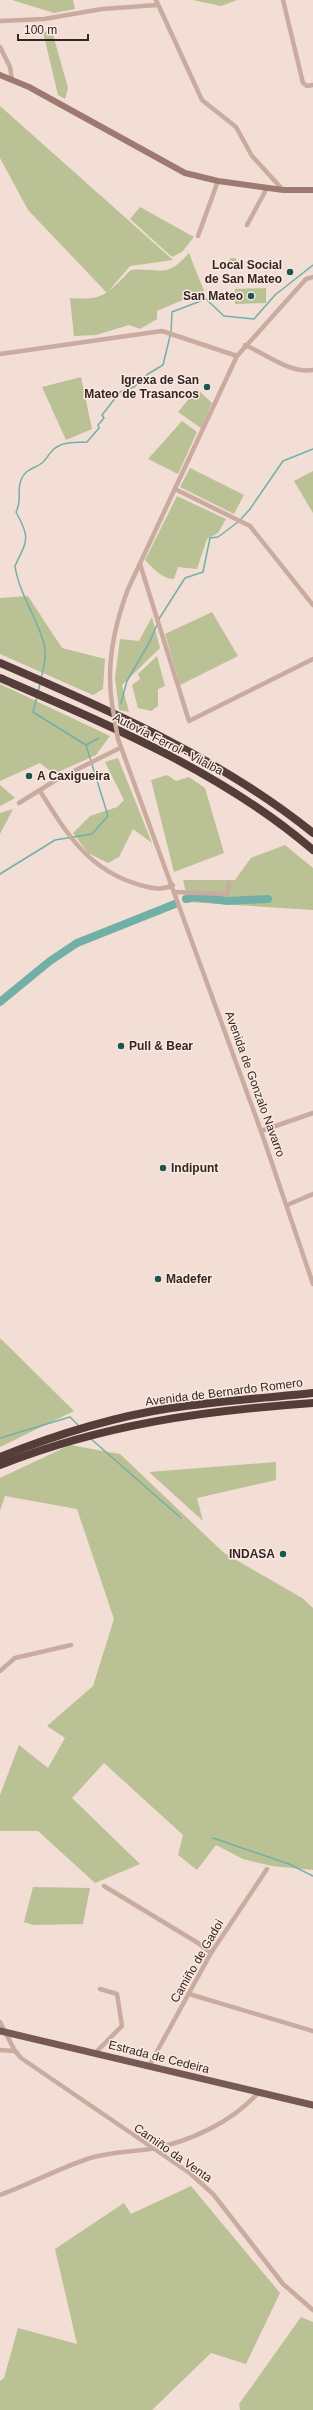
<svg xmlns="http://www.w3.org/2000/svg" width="313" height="2410" font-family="Helvetica,sans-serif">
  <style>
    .green { fill: #bac194 }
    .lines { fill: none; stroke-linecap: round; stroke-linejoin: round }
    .stream { stroke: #72b0a7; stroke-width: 1.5 }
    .river { stroke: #72b0a7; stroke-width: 8 }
    .street { stroke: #caaba0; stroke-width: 4.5 }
    .secondary { stroke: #9d7972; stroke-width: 6 }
    .primary { stroke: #765954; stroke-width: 7 }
    .highway { stroke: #553d3a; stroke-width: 8 }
    .street-bridge { stroke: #caaba0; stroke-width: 4.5 }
    .poi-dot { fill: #18564f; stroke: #fae9e0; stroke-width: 1.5 }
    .labels { text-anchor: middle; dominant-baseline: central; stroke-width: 3; stroke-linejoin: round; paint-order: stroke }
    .poi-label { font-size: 12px; font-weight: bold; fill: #332624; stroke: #fae9e0; text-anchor: end }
    .street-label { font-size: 12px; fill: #332624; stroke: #fae9e0 }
  </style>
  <rect width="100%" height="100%" fill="#f2ded4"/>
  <g class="green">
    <polygon points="12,0 73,0 75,9 54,13"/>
    <polygon points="193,0 237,0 221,6"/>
    <polygon points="52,31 68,88 65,99 58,95 43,32"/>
    <polygon points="0,106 173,260 130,266 107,293 28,210 0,158"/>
    <polygon points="140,207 194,237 182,252 172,257 130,219"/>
    <path d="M189,253L204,291L157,311V319L140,329L129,325L96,335L74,336L70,298C105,301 107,293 131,270C161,267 165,280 189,253Z"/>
    <circle cx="233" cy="263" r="5"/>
    <polygon points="266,288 266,303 235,304 235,289"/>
    <polygon points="81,377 92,429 66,440 42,387"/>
    <polygon points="197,389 212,403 201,428 178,412"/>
    <polygon points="182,421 197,432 178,474 148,459"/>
    <polygon points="190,468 244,495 234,514 180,487"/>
    <polygon points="313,471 313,513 294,481"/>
    <path d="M177,496L226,519L218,533L207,539L197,569L178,567L174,579C162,579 154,569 145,560Z"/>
    <polygon points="28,596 62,648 105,659 103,689 93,695 0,654 0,598"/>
    <polygon points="212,612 238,656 180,685 165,634"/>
    <polygon points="152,617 160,648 122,685 129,712 119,710 115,678 120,639 139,641"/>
    <polygon points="157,656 165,686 158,689 158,706 151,711 138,708 132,685 140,679 138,674"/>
    <polygon points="0,684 110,736 96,755 54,774 40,763 0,781"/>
    <polygon points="118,758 152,843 133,829 119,857 108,863 88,853 73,833 90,816 117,807 124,800 105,762"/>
    <polygon points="167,775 176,781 189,777 205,788 224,853 174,872 151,780"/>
    <polygon points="0,785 15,798 0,806"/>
    <polygon points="13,809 0,834 0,835 0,813"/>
    <polygon points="285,845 313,868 313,910 188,902 183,880 235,880 251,858"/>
    <polygon points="0,1338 74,1411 0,1447"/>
    <polygon points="70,1445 120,1454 224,1553 302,1598 313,1608 313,1870 272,1866 243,1859 216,1845 197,1870 178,1855 183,1835 104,1763 72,1798 140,1864 95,1883 38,1831 0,1831 0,1795 19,1745 48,1768 65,1738 47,1726 93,1686 114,1619 77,1509 5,1496 0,1511 0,1478"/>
    <polygon points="276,1462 276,1480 197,1498 203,1521 149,1472"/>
    <polygon points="33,1887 90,1888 83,1924 33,1925 24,1922"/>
    <polygon points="191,2186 280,2293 246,2364 211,2353 152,2410 0,2410 0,2381 4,2378 18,2328 77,2344 55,2249 124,2203 131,2214"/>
    <polygon points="301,2317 313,2322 313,2410 240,2410 239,2404"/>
  </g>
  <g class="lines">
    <g class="stream">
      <polyline points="171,332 172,312 206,299 224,316 254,319 275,295 313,265"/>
      <polyline points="241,519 250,509 283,461 313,449"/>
      <polyline points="159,619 185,578 203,572 210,538 218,537 238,522"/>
      <path d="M41,678C44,667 47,655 44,644C37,617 19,594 15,566C27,540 31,539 16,512C23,499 16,492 21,480C25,469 34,469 42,463C46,460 48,455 52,451C61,441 74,443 87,442L99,428L98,425L104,418L102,415L120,392L134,387L148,374L163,365L170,336"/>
      <polyline points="38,692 40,684"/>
      <polyline points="37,697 33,712 86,745"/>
      <polyline points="121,703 127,681 149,643 157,625"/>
      <polyline points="0,874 55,840 92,834 108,816 86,745 99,738"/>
      <polyline points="0,1438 70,1417 78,1425"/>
      <polyline points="90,1438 181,1518"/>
      <polyline points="213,1838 289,1864 313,1876"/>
    </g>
    <g class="river">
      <polyline points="186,899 194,897 228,901 268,899"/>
      <polyline points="0,1002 50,961 77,943 175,904"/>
    </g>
    <g class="street">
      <polyline points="156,0 202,100 236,127 252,156 283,190"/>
      <polyline points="283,0 303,83 307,86 313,85"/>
      <polyline points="0,21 44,19 102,9 157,5"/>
      <polyline points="0,47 10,67 12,80"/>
      <polyline points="247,225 267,188"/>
      <polyline points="198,236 218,181"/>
      <path d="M245,345C266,354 290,374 313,370"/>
      <polyline points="0,354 162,331 237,356"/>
      <polyline points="175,489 250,526 313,605"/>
      <polyline points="140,564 189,721 313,659"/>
      <path d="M112,704C106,665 114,626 128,589L237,356L306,279L313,277"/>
      <polyline points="118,739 261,1131 313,1284"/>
      <path d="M40,791C67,834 88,870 140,885C152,888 162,891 173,885"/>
      <polyline points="19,803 56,780 120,748"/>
      <polyline points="175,892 227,894 229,883"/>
      <polyline points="261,1131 313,1113"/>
      <polyline points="287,1205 313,1194"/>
      <polyline points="0,1671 15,1658 71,1645"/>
      <polyline points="104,1886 198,1943 211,1953"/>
      <polyline points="189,1994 313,2031"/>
      <polyline points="0,2022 15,2051 21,2058 191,2174 213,2194 283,2284 313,2310"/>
      <polyline points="0,2050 15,2051"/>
      <polyline points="95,2053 122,2026 117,1994 100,1989"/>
      <polyline points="149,2066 211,1953 267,1869"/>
      <path d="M0,2195C30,2184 58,2169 87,2159C107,2152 129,2152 150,2149C190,2142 232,2122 259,2092"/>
    </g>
    <polyline class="secondary" points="0,75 29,87 185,173 218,181 283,190 313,190"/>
    <polyline class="primary" points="0,2031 313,2105"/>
    <g class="highway">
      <path d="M0,663C109,710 220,758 313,833"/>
      <path d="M0,678C109,725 222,772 313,850"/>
      <path d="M0,1457C55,1435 112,1417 171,1408C218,1401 266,1398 313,1393"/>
      <path d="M0,1465C105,1424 201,1411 313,1403"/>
    </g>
    <polyline class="street-bridge" points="112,704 118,739"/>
  </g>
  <g class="poi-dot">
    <circle cx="290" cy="272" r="4"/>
    <circle cx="251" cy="296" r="4"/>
    <circle cx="207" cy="387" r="4"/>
    <circle cx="29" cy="776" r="4"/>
    <circle cx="121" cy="1046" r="4"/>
    <circle cx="163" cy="1168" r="4"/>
    <circle cx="158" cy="1279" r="4"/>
    <circle cx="283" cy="1554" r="4"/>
  </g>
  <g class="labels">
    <g class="poi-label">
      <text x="282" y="265">Local Social<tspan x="282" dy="14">de San Mateo</tspan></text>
      <text x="243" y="296">San Mateo</text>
      <text x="199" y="380">Igrexa de San<tspan x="199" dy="14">Mateo de Trasancos</tspan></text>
      <text x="37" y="776" text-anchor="start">A Caxigueira</text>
      <text x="129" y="1046" text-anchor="start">Pull &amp; Bear</text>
      <text x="171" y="1168" text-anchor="start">Indipunt</text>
      <text x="166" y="1279" text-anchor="start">Madefer</text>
      <text x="275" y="1554">INDASA</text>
    </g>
    <g class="street-label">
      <text transform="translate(168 744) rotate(27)">Autovía Ferrol - Vilalba</text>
      <text transform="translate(255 1084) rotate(70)">Avenida de Gonzalo Navarro</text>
      <text transform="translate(224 1392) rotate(-7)">Avenida de Bernardo Romero</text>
      <text transform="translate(197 1961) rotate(-60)">Camiño de Gadoi</text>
      <text transform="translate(159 2057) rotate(14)">Estrada de Cedeira</text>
      <text transform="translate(173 2153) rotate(35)">Camiño da Venta</text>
    </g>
  </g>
  <path d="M18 34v6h70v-6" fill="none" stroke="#332624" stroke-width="2"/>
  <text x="24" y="34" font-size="12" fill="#332624" stroke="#fae9e0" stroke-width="3" paint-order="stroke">100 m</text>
</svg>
